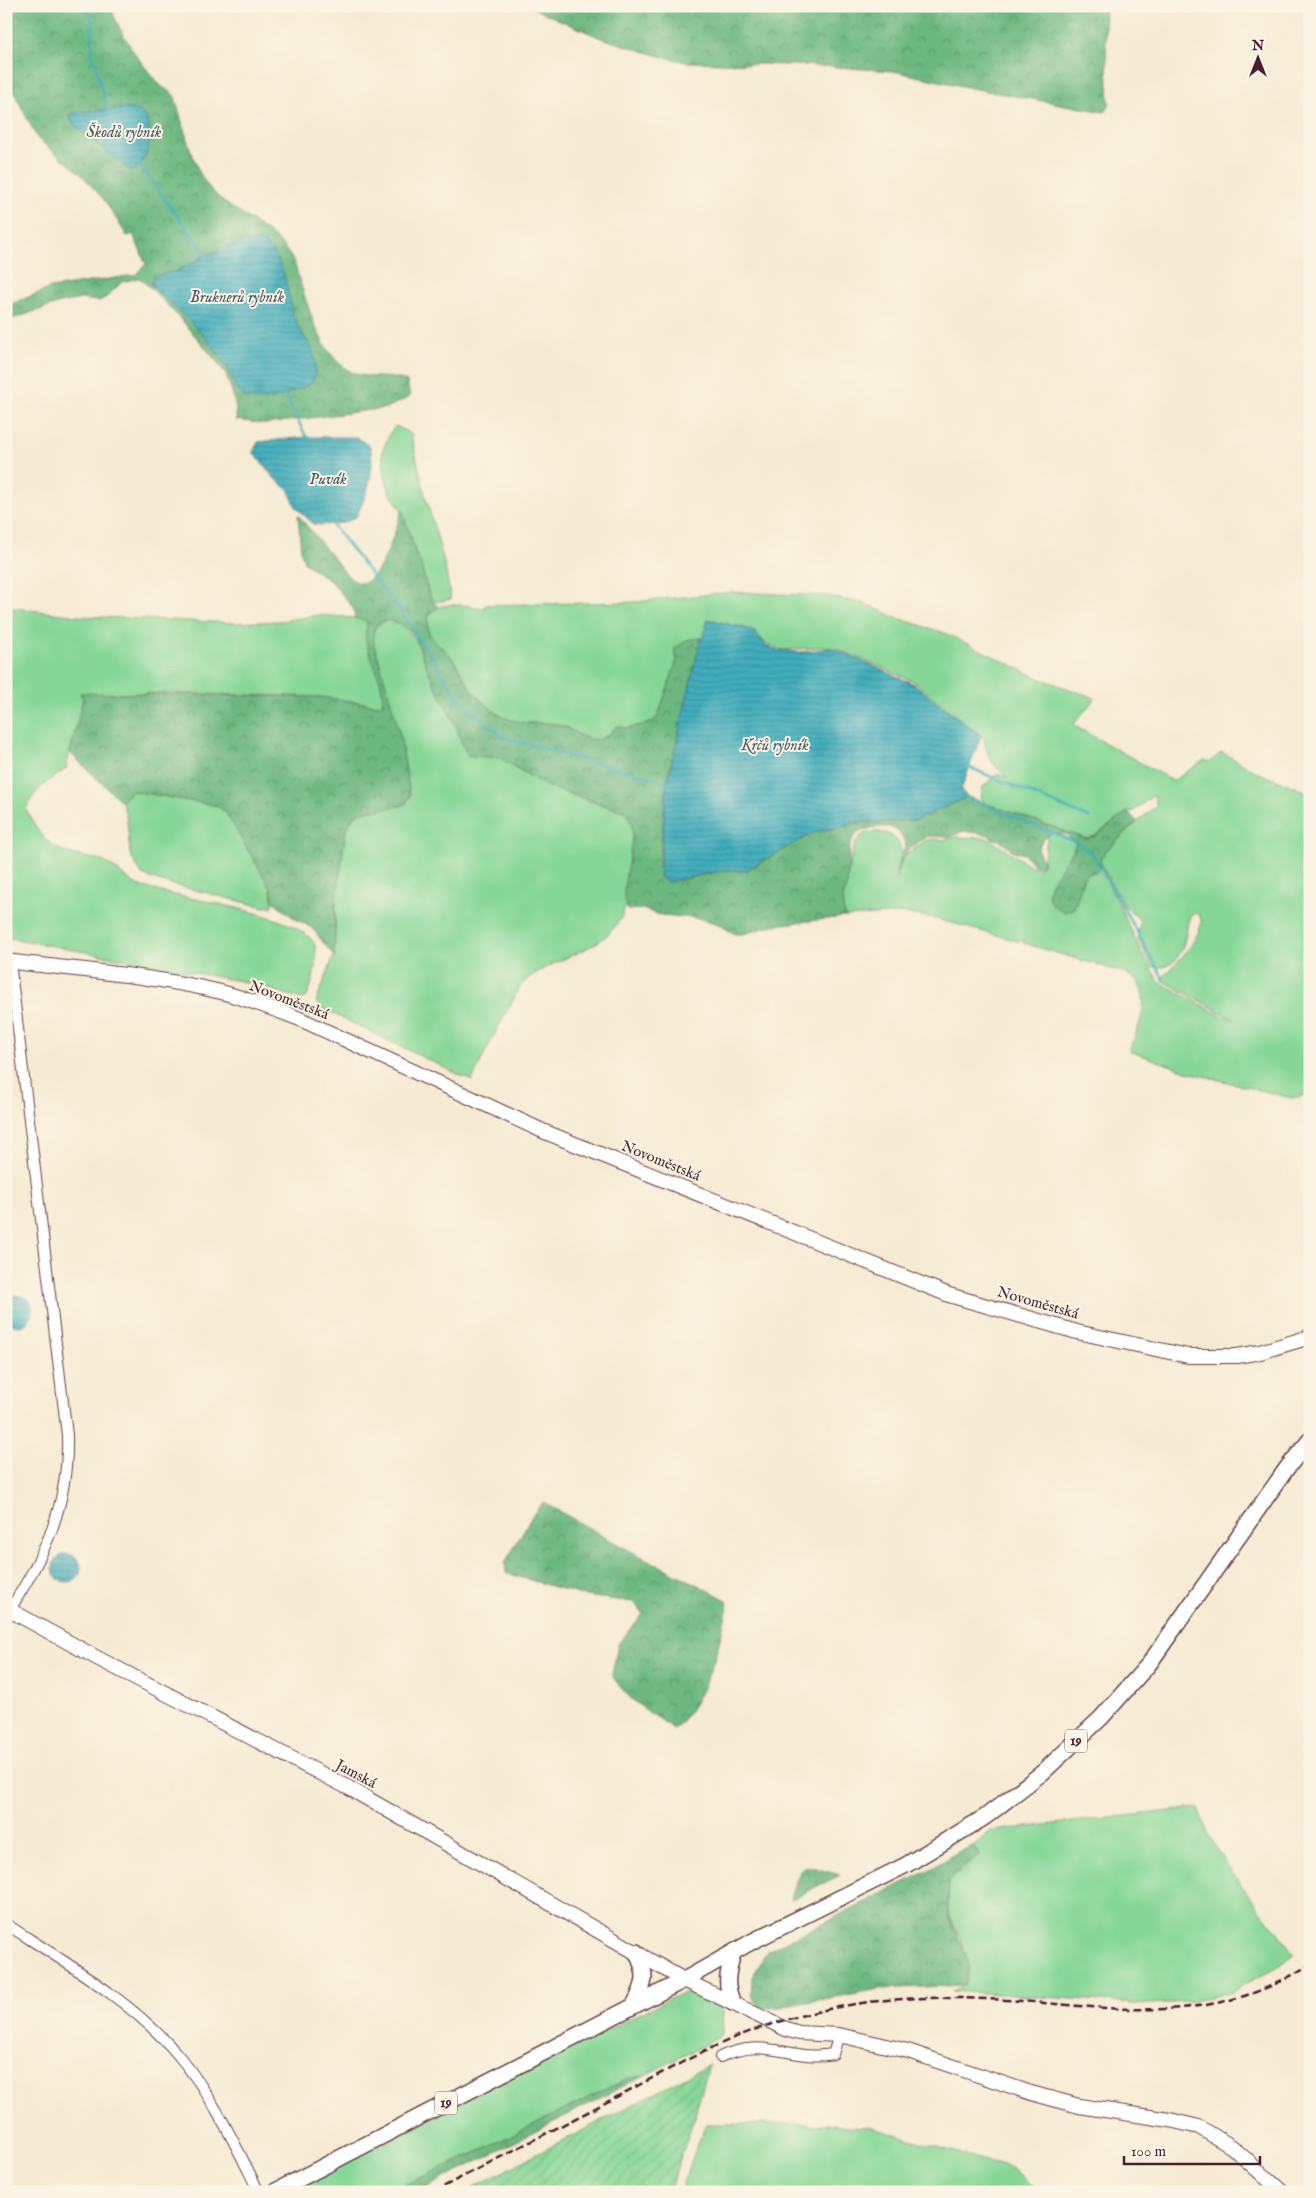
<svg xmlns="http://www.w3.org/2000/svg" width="1316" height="2198" font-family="'IM FELL English',serif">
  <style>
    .grass { fill: #86d797; stroke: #687b61 }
    .forest { fill: url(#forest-crowns); stroke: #5b6c56 }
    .garden { fill: url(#garden-furrows); stroke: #687b61 }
    .water { fill: url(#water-rules); stroke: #456674 }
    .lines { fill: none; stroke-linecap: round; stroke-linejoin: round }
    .stream { stroke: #40aebc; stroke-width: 2.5 }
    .street-casing { stroke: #643d44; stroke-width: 12 }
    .secondary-casing { stroke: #643d44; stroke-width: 16 }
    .primary-casing { stroke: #643d44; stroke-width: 18 }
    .street { stroke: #fff; stroke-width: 10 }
    .secondary { stroke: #fff; stroke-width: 14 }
    .primary { stroke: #fff; stroke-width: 15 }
    .rail { stroke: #4a1f2b; stroke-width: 2.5; stroke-dasharray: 8 4; stroke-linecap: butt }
    .labels { text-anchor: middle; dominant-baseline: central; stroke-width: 4; stroke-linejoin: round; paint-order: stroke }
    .shield { fill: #fcf5e5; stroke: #7f5f63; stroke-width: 1 }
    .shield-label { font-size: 14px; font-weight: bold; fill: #4a1f2b }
    .street-label { font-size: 15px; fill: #4a1f2b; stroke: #fcf5e5 }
    .water-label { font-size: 16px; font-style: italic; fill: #465865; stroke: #fcf5e5 }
  </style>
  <defs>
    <pattern id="forest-crowns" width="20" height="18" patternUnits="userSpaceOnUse" patternTransform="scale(1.25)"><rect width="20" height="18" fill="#6cb880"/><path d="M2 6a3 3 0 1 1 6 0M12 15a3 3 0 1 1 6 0" fill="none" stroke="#5b9569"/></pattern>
    <pattern id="garden-furrows" width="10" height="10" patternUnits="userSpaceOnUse" patternTransform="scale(1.25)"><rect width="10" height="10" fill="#86d797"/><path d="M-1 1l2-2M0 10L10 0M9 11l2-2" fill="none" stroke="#75b882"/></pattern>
    <pattern id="water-rules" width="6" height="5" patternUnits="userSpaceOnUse" patternTransform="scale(1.25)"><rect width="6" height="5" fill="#40aebc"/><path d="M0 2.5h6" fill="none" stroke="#388d99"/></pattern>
  </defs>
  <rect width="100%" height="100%" fill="#fcf5e5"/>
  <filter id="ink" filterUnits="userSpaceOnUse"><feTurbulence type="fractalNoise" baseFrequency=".02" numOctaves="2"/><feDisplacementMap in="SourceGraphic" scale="10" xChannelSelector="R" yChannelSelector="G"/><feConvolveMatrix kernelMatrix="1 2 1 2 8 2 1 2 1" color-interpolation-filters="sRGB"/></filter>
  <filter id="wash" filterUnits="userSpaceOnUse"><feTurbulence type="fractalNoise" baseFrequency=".0096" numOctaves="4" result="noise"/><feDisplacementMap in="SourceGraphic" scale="20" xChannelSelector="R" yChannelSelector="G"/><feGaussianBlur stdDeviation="1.12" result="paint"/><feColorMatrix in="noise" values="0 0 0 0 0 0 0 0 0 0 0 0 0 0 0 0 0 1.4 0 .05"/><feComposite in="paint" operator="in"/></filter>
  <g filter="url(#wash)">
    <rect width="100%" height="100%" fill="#f6ead2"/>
    <g class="grass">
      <polygon points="396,426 411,434 425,495 443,558 451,599 437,602 431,599 402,510 390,494 385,475 382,451 391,431"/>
      <path d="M733,592L826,596L866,604L897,618L942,632L1041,679L1095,698L1073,725L1173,781L1204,760L1210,762L1222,752L1256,772L1310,793V1089C1305,1097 1299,1097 1291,1098L1192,1073L1129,1051C1139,1025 1158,989 1125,973L1023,943L1024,940L1018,941L929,917L902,913L845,917C843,912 842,907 843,902C844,890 852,846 858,839C869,826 899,831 901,850C902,858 897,868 896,876L903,857L910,851L927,840L935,839L943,840L956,837L987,838L1033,867H1040L1043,863L1048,834L1058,833L1076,843L1073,851L1063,863L1076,904L1083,879L1087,873L1099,871L1107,880L1145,959L1159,982L1222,1016L1235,1020L1165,982L1162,978C1173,968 1214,926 1197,913L1190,915C1184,937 1185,971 1152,967L1138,938L1140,920L1124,905L1102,866L1100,860L1107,850L1156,805L1154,795L1132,812H1127L1095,836L1087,839L985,804L981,797L983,787L997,774L1007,778C995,767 985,754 984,738L913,681L838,649L824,647L783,650L766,644L753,630L708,619L703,638L677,660L658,716L652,723L627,728L617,727C593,756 577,728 556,724C538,721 519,726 503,717C493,711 478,699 471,689C464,679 459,667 451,657C445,649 435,643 430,635C428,632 428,627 428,623C426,597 469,606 485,608V605L635,602Z"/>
      <path d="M6,607L78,616L235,623L281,621L319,615L355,618L367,621C368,627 364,634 366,641C370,658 386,686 382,703L378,705L321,697L173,693L80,694L83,698L66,769C48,780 34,790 26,809C41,837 48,849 80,856C87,858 95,858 102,861C117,867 128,883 143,887C183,900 286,910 312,940C321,950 313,986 306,998L301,999L250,983L6,937Z"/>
      <path d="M389,620L401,624L416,640L428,670L456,726L466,752L500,758L509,761L537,781L588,801L624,811L630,815L632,821C634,838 629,856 627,874C626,884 628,898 625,908C611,954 551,954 521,985L487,1048L472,1081L319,1007L316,1002L334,956L336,903L345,836L350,822L358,813L380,808L402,806L406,804L410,795L378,657C371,641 368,625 389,620Z"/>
      <polygon points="132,791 214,805 225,811 271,889 273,906 264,907 162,882 142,875 130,854 127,819 122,802 127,795"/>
      <path d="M1198,1808C1213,1857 1264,1913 1295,1955L1233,1992L1189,2002L1148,2004L952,1991L965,1985L969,1968L961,1939L953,1925L948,1910L949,1880L979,1855L973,1846L991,1831Z"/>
      <polygon points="688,1992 697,1994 721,2007 723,2011 722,2036 643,2076 627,2079 467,2157 388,2192 291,2192 494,2085 678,1995"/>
      <polygon points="707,2124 802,2124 869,2127 1013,2169 1040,2192 680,2192 693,2154"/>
    </g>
    <g class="forest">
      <path d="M6,6H111C117,31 143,67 161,86C166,90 172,91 175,98C183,123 192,166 208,186C232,216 269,222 291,257C296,265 297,273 300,282C310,311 319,349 345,368C361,381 385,374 403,380L407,382L410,397L386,408L265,424L236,420C237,405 232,389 226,375C218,360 153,286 139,278L122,282L107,297L99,301L82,299L60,303L6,321V306L51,288L135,275L146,264L133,234L127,236L105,201L80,173L37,138L6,76Z"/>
      <polygon points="528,6 1104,6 1109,104 1107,110 1104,112 976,89 893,71 821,66 687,62 659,56 601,38"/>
      <path d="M402,510L416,555L420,561L428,591L431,599L438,607C428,613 425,621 429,633C432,641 444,648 450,655C459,665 463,679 472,690C478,699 494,712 504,717C521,726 539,721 556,724C578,729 594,755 617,726L627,728L652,723L658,716L677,660L674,649L687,640L701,638L667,782L659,866L668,882L726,870L745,871L813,833L863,822L878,823L916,820L968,797L1087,839L1095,836L1127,812L1137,821L1107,850L1100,859L1102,866L1099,871L1087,874L1083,879L1074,908L1065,912C1026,898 1066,867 1075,848L1076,843L1066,834L1052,833L1043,839L1038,848C1039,856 1045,858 1042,865H1034L1024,854L1013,851L999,840L992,839L989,835L963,831L950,837L928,836L908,849L896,873L906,844L898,831L890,827H875L859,832L854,836L850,845L847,884L842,903L845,917L774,925L743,934H735L716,923L697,918L661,915L642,909L628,910C613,888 647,829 624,811L546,786L500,758L469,756C462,748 460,735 456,725C447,706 436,689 428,670C422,658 421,643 411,632C406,627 399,622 391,621C368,618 372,643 378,657L400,734L410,795C406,816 364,802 351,820C344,830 344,845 342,857C340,872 337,887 336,902C334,920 336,938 334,956L312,928L294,918L273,901L271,889L267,882L225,811L214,805L133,791L127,795L122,802L70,753L83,698L80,693L321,697L378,705L382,703C386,687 370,658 366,641C364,634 368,628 367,621L355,618L353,608L333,583L305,563L301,552L298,515L348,576C353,580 359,585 366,582C384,573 396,528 402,510Z"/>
      <path d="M543,1502L619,1545L727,1600C729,1609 726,1614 724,1622C716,1658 702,1704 674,1729C650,1712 627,1701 612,1675L618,1644L643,1614L634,1602L585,1596L506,1573L505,1563L532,1516Z"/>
      <path d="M973,1846L979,1855L949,1880C949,1890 947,1902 948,1911C953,1936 977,1960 965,1985L879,1989L774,2008H759L751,1995L752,1979L767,1951L931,1869L958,1852Z"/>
      <polygon points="808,1866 840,1875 790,1900 800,1871"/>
      <polygon points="643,2076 418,2192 388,2192 467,2157 627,2079"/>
    </g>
    <polygon class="garden" points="709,2065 694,2118 669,2192 464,2192"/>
    <g class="water">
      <path d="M125,108C131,109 139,110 143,114C153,124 151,148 144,159C142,163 137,167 134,171L127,168L75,126L70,118L71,115L76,112Z"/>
      <path d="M260,241C286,251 287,299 296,322C302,335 313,346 315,360C316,369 315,375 312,383C296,391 264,406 246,397C235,392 232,376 226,366C207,334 176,310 151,284L153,277L177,271L206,255L237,243Z"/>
      <path d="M307,437H356L370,446C376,472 367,494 356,517L344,523L321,525L313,524L296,507L288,489L274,478L253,452L258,442Z"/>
      <polygon points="708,619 745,628 756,633 766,646 777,650 800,652 832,648 851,656 914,684 981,736 961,790 968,797 916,820 878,823 863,822 813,833 745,871 726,870 668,882 659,877 667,782 701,638 703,638"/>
      <path d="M13,1295L27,1298L31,1303C36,1321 21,1334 6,1320V1300Z"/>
      <circle cx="67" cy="1568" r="14"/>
    </g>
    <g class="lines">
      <g class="stream">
        <polyline points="85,6 93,21 92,53 108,112"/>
        <polyline points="139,164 207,256"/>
        <polyline points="284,394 307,438"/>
        <polyline points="331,523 401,612 462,703 503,737 670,783"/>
        <polyline points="966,766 1089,818"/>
        <polyline points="964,797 1078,843 1093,854 1164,980"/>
      </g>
    </g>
  </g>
  <g filter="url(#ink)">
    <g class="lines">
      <defs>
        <g id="street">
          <path d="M7,1614C45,1556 69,1505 67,1435L10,962"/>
          <path d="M6,1924C63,1961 135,2003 178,2055C213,2096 235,2144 259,2192"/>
          <path d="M720,2057C766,2035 791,2062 833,2054L839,2035"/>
        </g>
        <g id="secondary">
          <path d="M6,961C78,970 151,975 221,992C248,999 274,1009 300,1019L545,1132L949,1295L1077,1332L1188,1356H1237L1260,1352L1310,1337"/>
          <polyline points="6,1608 99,1659 349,1788 684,1980 786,2029 799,2033 839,2035 908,2051 1031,2093 1079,2106 1170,2120 1199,2127 1232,2147 1282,2192"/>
        </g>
        <g id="primary">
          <path d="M733,1953C728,1972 724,1984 733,2003"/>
          <path d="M634,2005C646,1983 648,1974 636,1952"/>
          <polyline points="274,2192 684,1980 753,1941 906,1865 985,1817 1042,1773 1101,1718 1149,1664 1287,1468 1310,1440"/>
        </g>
      </defs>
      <use href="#street" class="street-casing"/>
      <use href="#secondary" class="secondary-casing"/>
      <use href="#primary" class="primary-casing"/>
      <use href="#street" class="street"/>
      <use href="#secondary" class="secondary"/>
      <use href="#primary" class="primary"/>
      <path class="rail" d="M433,2192C491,2162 549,2132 607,2102C655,2077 703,2049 754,2030C783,2020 813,2012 844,2006C902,1995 961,1997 1021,2001C1122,2009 1219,2026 1310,1964"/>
    </g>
  </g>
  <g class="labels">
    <g class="shield">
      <rect x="1065" y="1729.5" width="22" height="23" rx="4"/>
      <rect x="435" y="2091.5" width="22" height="23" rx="4"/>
    </g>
    <g class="shield-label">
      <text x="1076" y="1741">19</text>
      <text x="446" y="2103">19</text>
    </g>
    <g class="street-label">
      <text transform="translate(289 1000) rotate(21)">Novoměstská</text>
      <text transform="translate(661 1161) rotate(22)">Novoměstská</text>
      <text transform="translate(1038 1303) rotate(16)">Novoměstská</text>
      <text transform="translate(356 1774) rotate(28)">Jamská</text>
    </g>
    <g class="water-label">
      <text x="124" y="133">Škodů rybník</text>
      <text x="237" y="298">Bruknerů rybník</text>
      <text x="328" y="480">Puvák</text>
      <text x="775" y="746">Krčů rybník</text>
    </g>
  </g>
  <rect width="1316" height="2198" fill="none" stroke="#fcf5e5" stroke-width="25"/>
  <g transform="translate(1258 58)" stroke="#fcf5e5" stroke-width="4" paint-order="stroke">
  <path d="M0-4L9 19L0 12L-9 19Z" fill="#4a1f2b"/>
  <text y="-8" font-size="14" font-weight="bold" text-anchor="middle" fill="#4a1f2b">N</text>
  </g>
  <path d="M1124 2156v8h136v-8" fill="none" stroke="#4a1f2b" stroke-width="2.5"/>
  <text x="1131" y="2156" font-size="15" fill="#4a1f2b" stroke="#fcf5e5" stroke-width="4" paint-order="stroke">100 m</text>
</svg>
